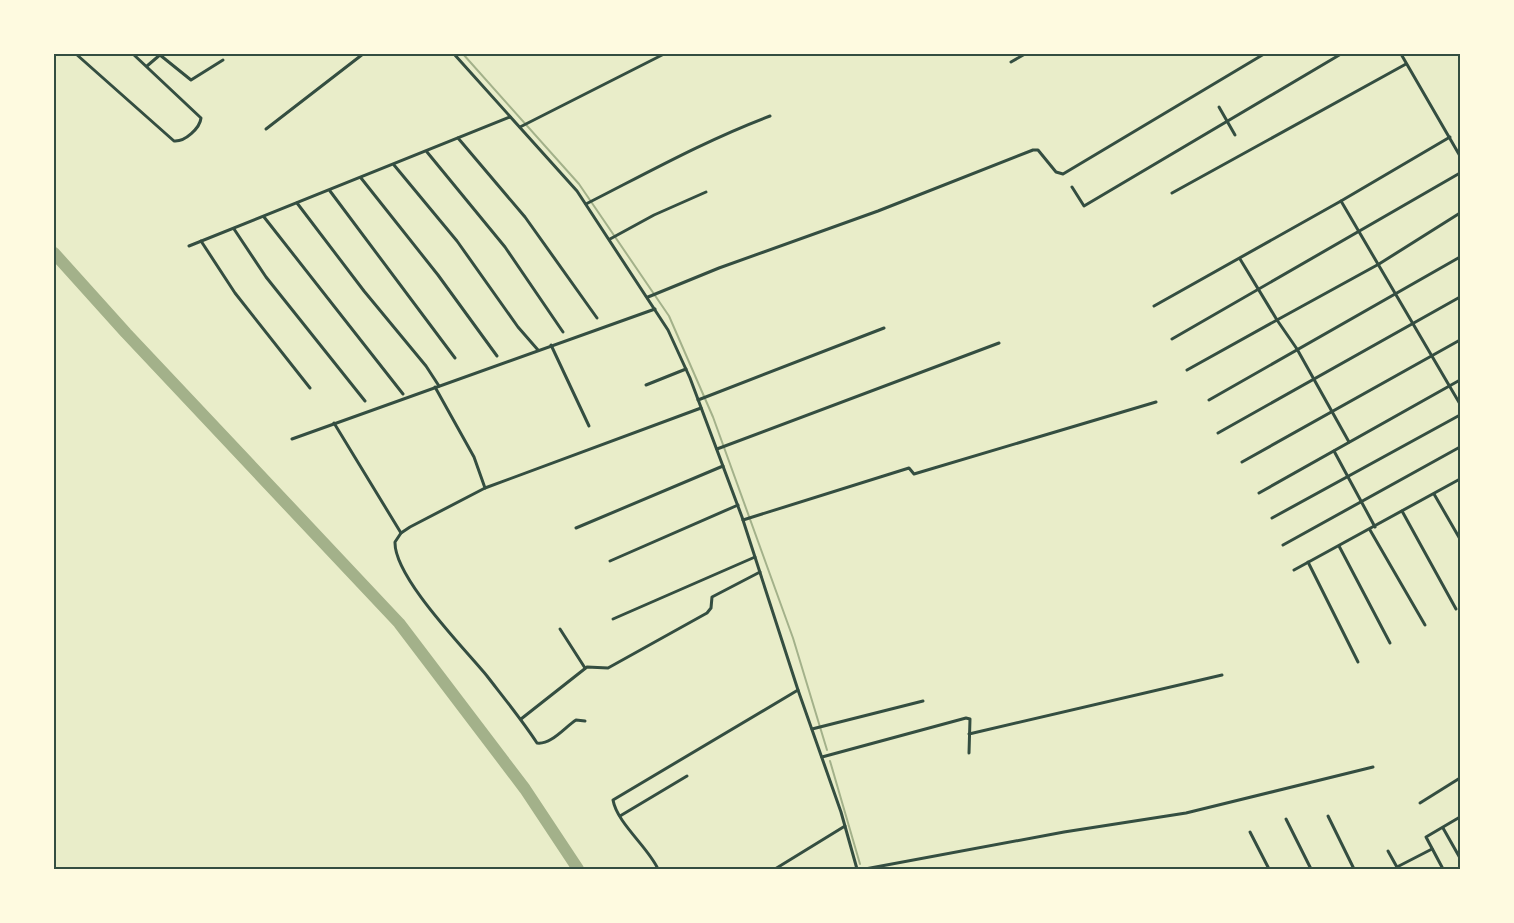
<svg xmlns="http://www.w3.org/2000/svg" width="1514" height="923" font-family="Ubuntu,sans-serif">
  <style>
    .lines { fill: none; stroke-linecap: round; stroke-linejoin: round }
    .stream { stroke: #a3b18a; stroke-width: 2 }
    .river { stroke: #a3b18a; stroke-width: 12 }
    .minor { stroke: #344e41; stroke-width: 3 }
    .neatline { fill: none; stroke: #344e41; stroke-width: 2 }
  </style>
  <rect width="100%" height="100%" fill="#e9edc9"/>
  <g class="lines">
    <g class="stream">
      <polyline points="463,54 579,184 669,316 713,417 793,638 827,750"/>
      <polyline points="830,761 860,864"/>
    </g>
    <polyline class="river" points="54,253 126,333 399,623 525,789 578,869"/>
    <g class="minor">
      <path d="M76,54L174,141C185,142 200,128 201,118L133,54"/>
      <polyline points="454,54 577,191 668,330 690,378 742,517 798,690 841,812 857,869"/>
      <polyline points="1401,54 1460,156"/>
      <polyline points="160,55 191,80 223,60"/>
      <polyline points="1011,62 1025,54"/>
      <polyline points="147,66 161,54"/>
      <polyline points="1219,107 1235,135"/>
      <polyline points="520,127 664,54"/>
      <polyline points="266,129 363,54"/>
      <polyline points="458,138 525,217 597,318"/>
      <polyline points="427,152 505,247 563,332"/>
      <polyline points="394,165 457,241 518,327 538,350"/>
      <polyline points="361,178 438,275 497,356"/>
      <polyline points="1072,187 1084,206 1341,54"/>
      <polyline points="330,191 455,358"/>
      <polyline points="1172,193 1406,64"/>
      <polyline points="1341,201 1450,137"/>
      <polyline points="297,203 364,291 426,366 439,386"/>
      <path d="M586,204C647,173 706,140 770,116"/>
      <polyline points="264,217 403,394"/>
      <polyline points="234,229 266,277 365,401"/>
      <polyline points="610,239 654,215 706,192"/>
      <polyline points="201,241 235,293 310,388"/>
      <polyline points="189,246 510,117"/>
      <polyline points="1240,259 1277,320 1379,264 1460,213"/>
      <polyline points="648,297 719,268 878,211 1033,150 1038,150 1056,172 1063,174 1264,54"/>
      <polyline points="1154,306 1341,201 1460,404"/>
      <polyline points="1172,339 1460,173"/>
      <polyline points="551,345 589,426"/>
      <polyline points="1187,370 1277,320 1297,349 1349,442"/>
      <polyline points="646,385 686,369"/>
      <polyline points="435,387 474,457 485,488"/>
      <polyline points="698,400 884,328"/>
      <polyline points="1209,400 1460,257"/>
      <polyline points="334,423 401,533"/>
      <polyline points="1218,433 1460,297"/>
      <polyline points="292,439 655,309"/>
      <polyline points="717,449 999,343"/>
      <polyline points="1334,451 1375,527"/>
      <polyline points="1242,462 1460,340"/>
      <polyline points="1259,493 1460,380"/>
      <polyline points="1434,494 1460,539"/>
      <polyline points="1402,511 1456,609"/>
      <polyline points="1272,518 1460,415"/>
      <polyline points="743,520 909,468 914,474 1156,402"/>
      <polyline points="576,528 723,466"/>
      <polyline points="1370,530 1425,625"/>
      <polyline points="1283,545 1460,447"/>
      <polyline points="1339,546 1390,643"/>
      <polyline points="610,561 738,505"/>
      <polyline points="1308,562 1358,662"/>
      <polyline points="1294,570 1460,479"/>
      <polyline points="613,619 755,557"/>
      <polyline points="560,629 585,668"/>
      <polyline points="521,719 587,667 608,668 707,613 711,608 712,597 760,572"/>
      <path d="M585,721L576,720C565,727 551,745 537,743C522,720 504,698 487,676C463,647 394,577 395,542L401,533L410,527L485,488L701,408"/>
      <polyline points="812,729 923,701"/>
      <polyline points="969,734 1222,675"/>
      <polyline points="822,757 966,718 970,719 969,753"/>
      <polyline points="1420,803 1460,778"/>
      <polyline points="620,816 687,776"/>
      <polyline points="1328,816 1354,869"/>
      <polyline points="1286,819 1311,869"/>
      <polyline points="1443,828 1460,858"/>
      <polyline points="1250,832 1269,869"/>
      <polyline points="1388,851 1398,869"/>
      <polyline points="1397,867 1432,849"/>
      <path d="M658,869C648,847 617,823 613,800L798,690"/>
      <polyline points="775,869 845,826"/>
      <polyline points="865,869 1064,832 1186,813 1373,767"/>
      <polyline points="1443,869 1426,837 1460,817"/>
    </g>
  </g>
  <rect width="1514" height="923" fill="none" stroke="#fefae0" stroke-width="110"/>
  <rect x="55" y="55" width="1404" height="813" class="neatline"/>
</svg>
